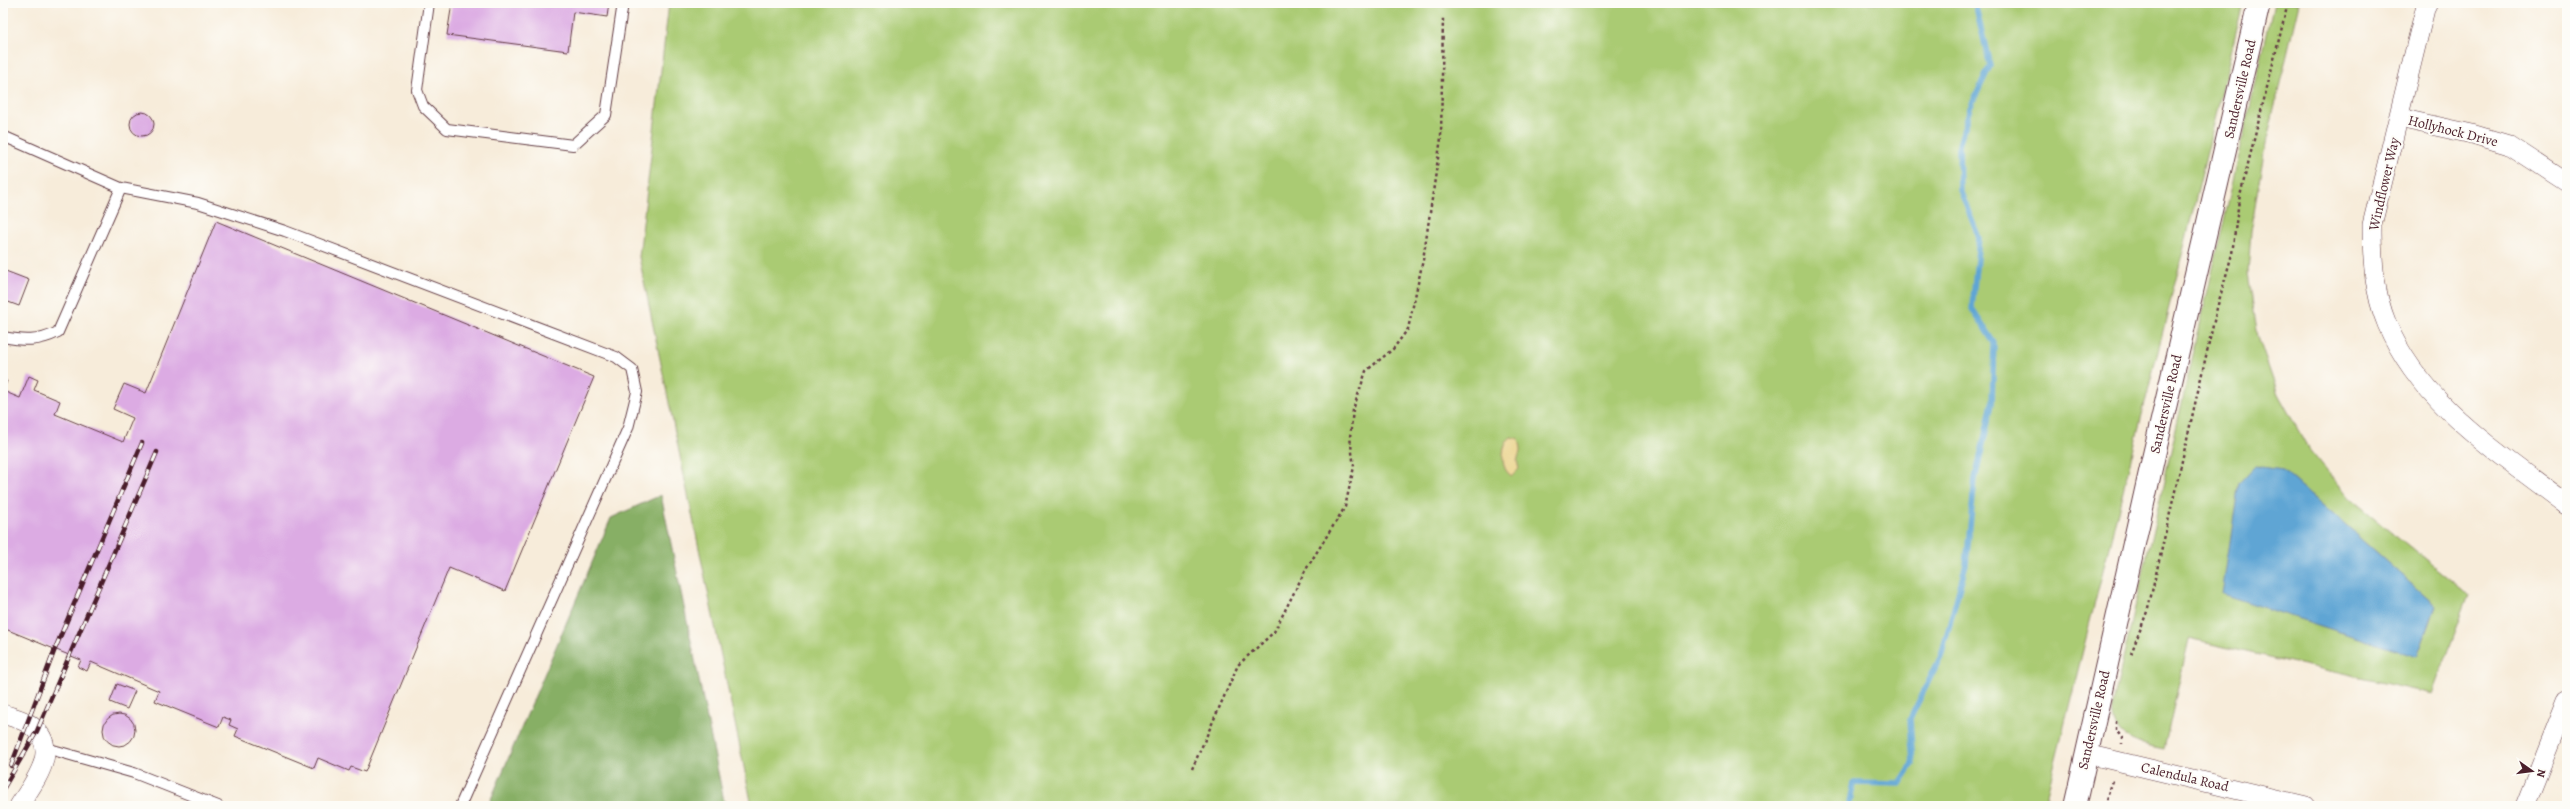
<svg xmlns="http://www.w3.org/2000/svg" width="2570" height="809" font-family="Alegreya,serif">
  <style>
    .green { fill: #aacb73; stroke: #7a754f; fill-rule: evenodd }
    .forest { fill: #87af65; stroke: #686748 }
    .sand { fill: #eeda9e; stroke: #9c7c64 }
    .water { fill: #5ea5d4; stroke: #546280 }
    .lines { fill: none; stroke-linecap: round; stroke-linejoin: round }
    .stream { stroke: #5ea5d4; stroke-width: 5.5 }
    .building { fill: #dcabe3 }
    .service-casing { stroke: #643e45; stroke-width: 12 }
    .minor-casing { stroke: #643e45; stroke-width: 20 }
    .tertiary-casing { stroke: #643e45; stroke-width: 24 }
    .path { stroke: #643e45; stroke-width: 2.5; stroke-dasharray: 3 3; stroke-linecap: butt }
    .service { stroke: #fff; stroke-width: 10 }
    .minor { stroke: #fff; stroke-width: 19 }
    .tertiary { stroke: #fff; stroke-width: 22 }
    .rail-casing { stroke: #4a1f2b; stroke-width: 4.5 }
    .rail { stroke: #fdfcf7; stroke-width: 3; stroke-dasharray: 9; stroke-linecap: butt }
    .labels { text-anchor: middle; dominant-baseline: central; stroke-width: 4; stroke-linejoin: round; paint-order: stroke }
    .street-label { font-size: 14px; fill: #4a1f2b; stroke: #fdfcf7 }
  </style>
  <rect width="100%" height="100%" fill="#fdfcf7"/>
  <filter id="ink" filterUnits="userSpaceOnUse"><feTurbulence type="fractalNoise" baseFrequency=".025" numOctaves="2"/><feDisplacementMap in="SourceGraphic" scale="8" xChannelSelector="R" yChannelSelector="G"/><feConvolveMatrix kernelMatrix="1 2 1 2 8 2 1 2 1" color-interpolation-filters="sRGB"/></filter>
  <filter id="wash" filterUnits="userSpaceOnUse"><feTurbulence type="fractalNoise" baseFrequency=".012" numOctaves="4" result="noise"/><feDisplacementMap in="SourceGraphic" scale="16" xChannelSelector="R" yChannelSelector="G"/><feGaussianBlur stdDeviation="0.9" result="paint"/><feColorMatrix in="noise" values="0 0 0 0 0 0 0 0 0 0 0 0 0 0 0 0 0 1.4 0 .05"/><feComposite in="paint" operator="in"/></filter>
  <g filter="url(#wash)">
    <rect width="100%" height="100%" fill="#f7ecda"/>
    <g class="green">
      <polygon points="669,3 2243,3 2187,235 2044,806 752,806 639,257"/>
      <path d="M2274,3H2299L2264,152L2251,231L2248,273L2258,337L2278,394L2307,446L2350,498L2469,595L2432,694L2189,639L2164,749C2136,743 2109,739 2113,703ZM2283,470L2436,606L2417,657Z"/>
    </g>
    <polygon class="forest" points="661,495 725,806 488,806 611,518"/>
    <path class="sand" d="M1511,437L1519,439L1521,448L1517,461L1519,469L1512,476C1499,469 1501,445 1511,437Z"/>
    <polygon class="water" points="2255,466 2283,470 2436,606 2417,657 2222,594 2239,483"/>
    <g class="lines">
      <polyline class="stream" points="1849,806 1854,783 1900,784 1913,764 1910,719 1941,656 1966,564 1975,480 1992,404 1994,343 1972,309 1979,238 1960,190 1959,145 1970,108 1990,66 1975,3"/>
    </g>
    <g id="blocks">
      <g class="building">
        <polygon points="452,3 609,3 607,17 573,12 568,51 447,35"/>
        <circle cx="142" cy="124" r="12"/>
        <polygon points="216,221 594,377 505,591 449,568 365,772 351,767 349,771 318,758 314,768 235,736 238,729 229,725 231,720 223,717 219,727 155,701 159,691 91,662 87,671 78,667 81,660 3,628 3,379 7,381 3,391 20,398 29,376 38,380 34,390 60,401 55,414 123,442 133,418 113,409 124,384 146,393"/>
        <polygon points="3,270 29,280 19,306 3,300"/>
        <polygon points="117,684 135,691 127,709 110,702"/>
        <circle cx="119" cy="730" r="16"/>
      </g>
    </g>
  </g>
  <g filter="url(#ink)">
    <use href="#blocks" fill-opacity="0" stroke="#643e45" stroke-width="1"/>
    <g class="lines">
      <defs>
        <g id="service">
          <polyline points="429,3 417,90 423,106 447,129 573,145 606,115 623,3"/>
          <polyline points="3,136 121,188 198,203 285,231 616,357 632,369 637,392 628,428 460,806"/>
          <path d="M3,337C24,341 38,342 58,332L121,188"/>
          <polyline points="46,748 134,773 218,806"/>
        </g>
        <g id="minor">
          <path d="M2428,3L2425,9L2372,225C2372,259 2374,293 2387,324C2421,405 2500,453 2567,505"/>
          <polyline points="2399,118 2472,134 2509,145 2567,183"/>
          <path d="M3,714C11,717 22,719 29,724C63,748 35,780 19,806"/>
          <polyline points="2087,754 2306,806"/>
          <polyline points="2525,806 2567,700"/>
        </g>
        <polyline id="tertiary" points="2075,806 2153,459 2259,3"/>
      </defs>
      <use href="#service" class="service-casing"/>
      <use href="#minor" class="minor-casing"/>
      <use href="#tertiary" class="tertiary-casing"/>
      <g class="path">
        <polyline points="2131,654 2148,609 2217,308 2232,254 2239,200 2288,3"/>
        <polyline points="2116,721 2116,730 2122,738 2122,744"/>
        <polyline points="1192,769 1238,665 1274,632 1305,571 1345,507 1354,467 1350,437 1353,410 1366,371 1393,349 1408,329 1423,260 1441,138 1443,16"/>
        <polyline points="2104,806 2114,778"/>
      </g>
      <use href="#service" class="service"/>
      <use href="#minor" class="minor"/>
      <use href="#tertiary" class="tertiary"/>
      <defs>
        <g id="rail">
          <polyline points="11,766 55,649 142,443"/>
          <polyline points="3,789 37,731 157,452"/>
        </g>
      </defs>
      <use href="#rail" class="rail-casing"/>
      <use href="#rail" class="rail"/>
    </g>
  </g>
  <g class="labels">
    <g class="street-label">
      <text transform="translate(2240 89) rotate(-77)">Sandersville Road</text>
      <text transform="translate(2453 131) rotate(14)">Hollyhock Drive</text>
      <text transform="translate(2384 184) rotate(-77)">Windflower Way</text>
      <text transform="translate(2166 404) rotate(-77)">Sandersville Road</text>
      <text transform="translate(2094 720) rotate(-77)">Sandersville Road</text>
      <text transform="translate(2185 777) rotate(13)">Calendula Road</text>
    </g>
  </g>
  <rect width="2570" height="809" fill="none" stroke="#fdfcf7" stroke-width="16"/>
  <g transform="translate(2532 771) rotate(104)" stroke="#fdfcf7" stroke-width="3" paint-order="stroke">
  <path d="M0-3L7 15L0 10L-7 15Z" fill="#4a1f2b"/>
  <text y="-6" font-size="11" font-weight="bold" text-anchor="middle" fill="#4a1f2b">N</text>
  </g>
</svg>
